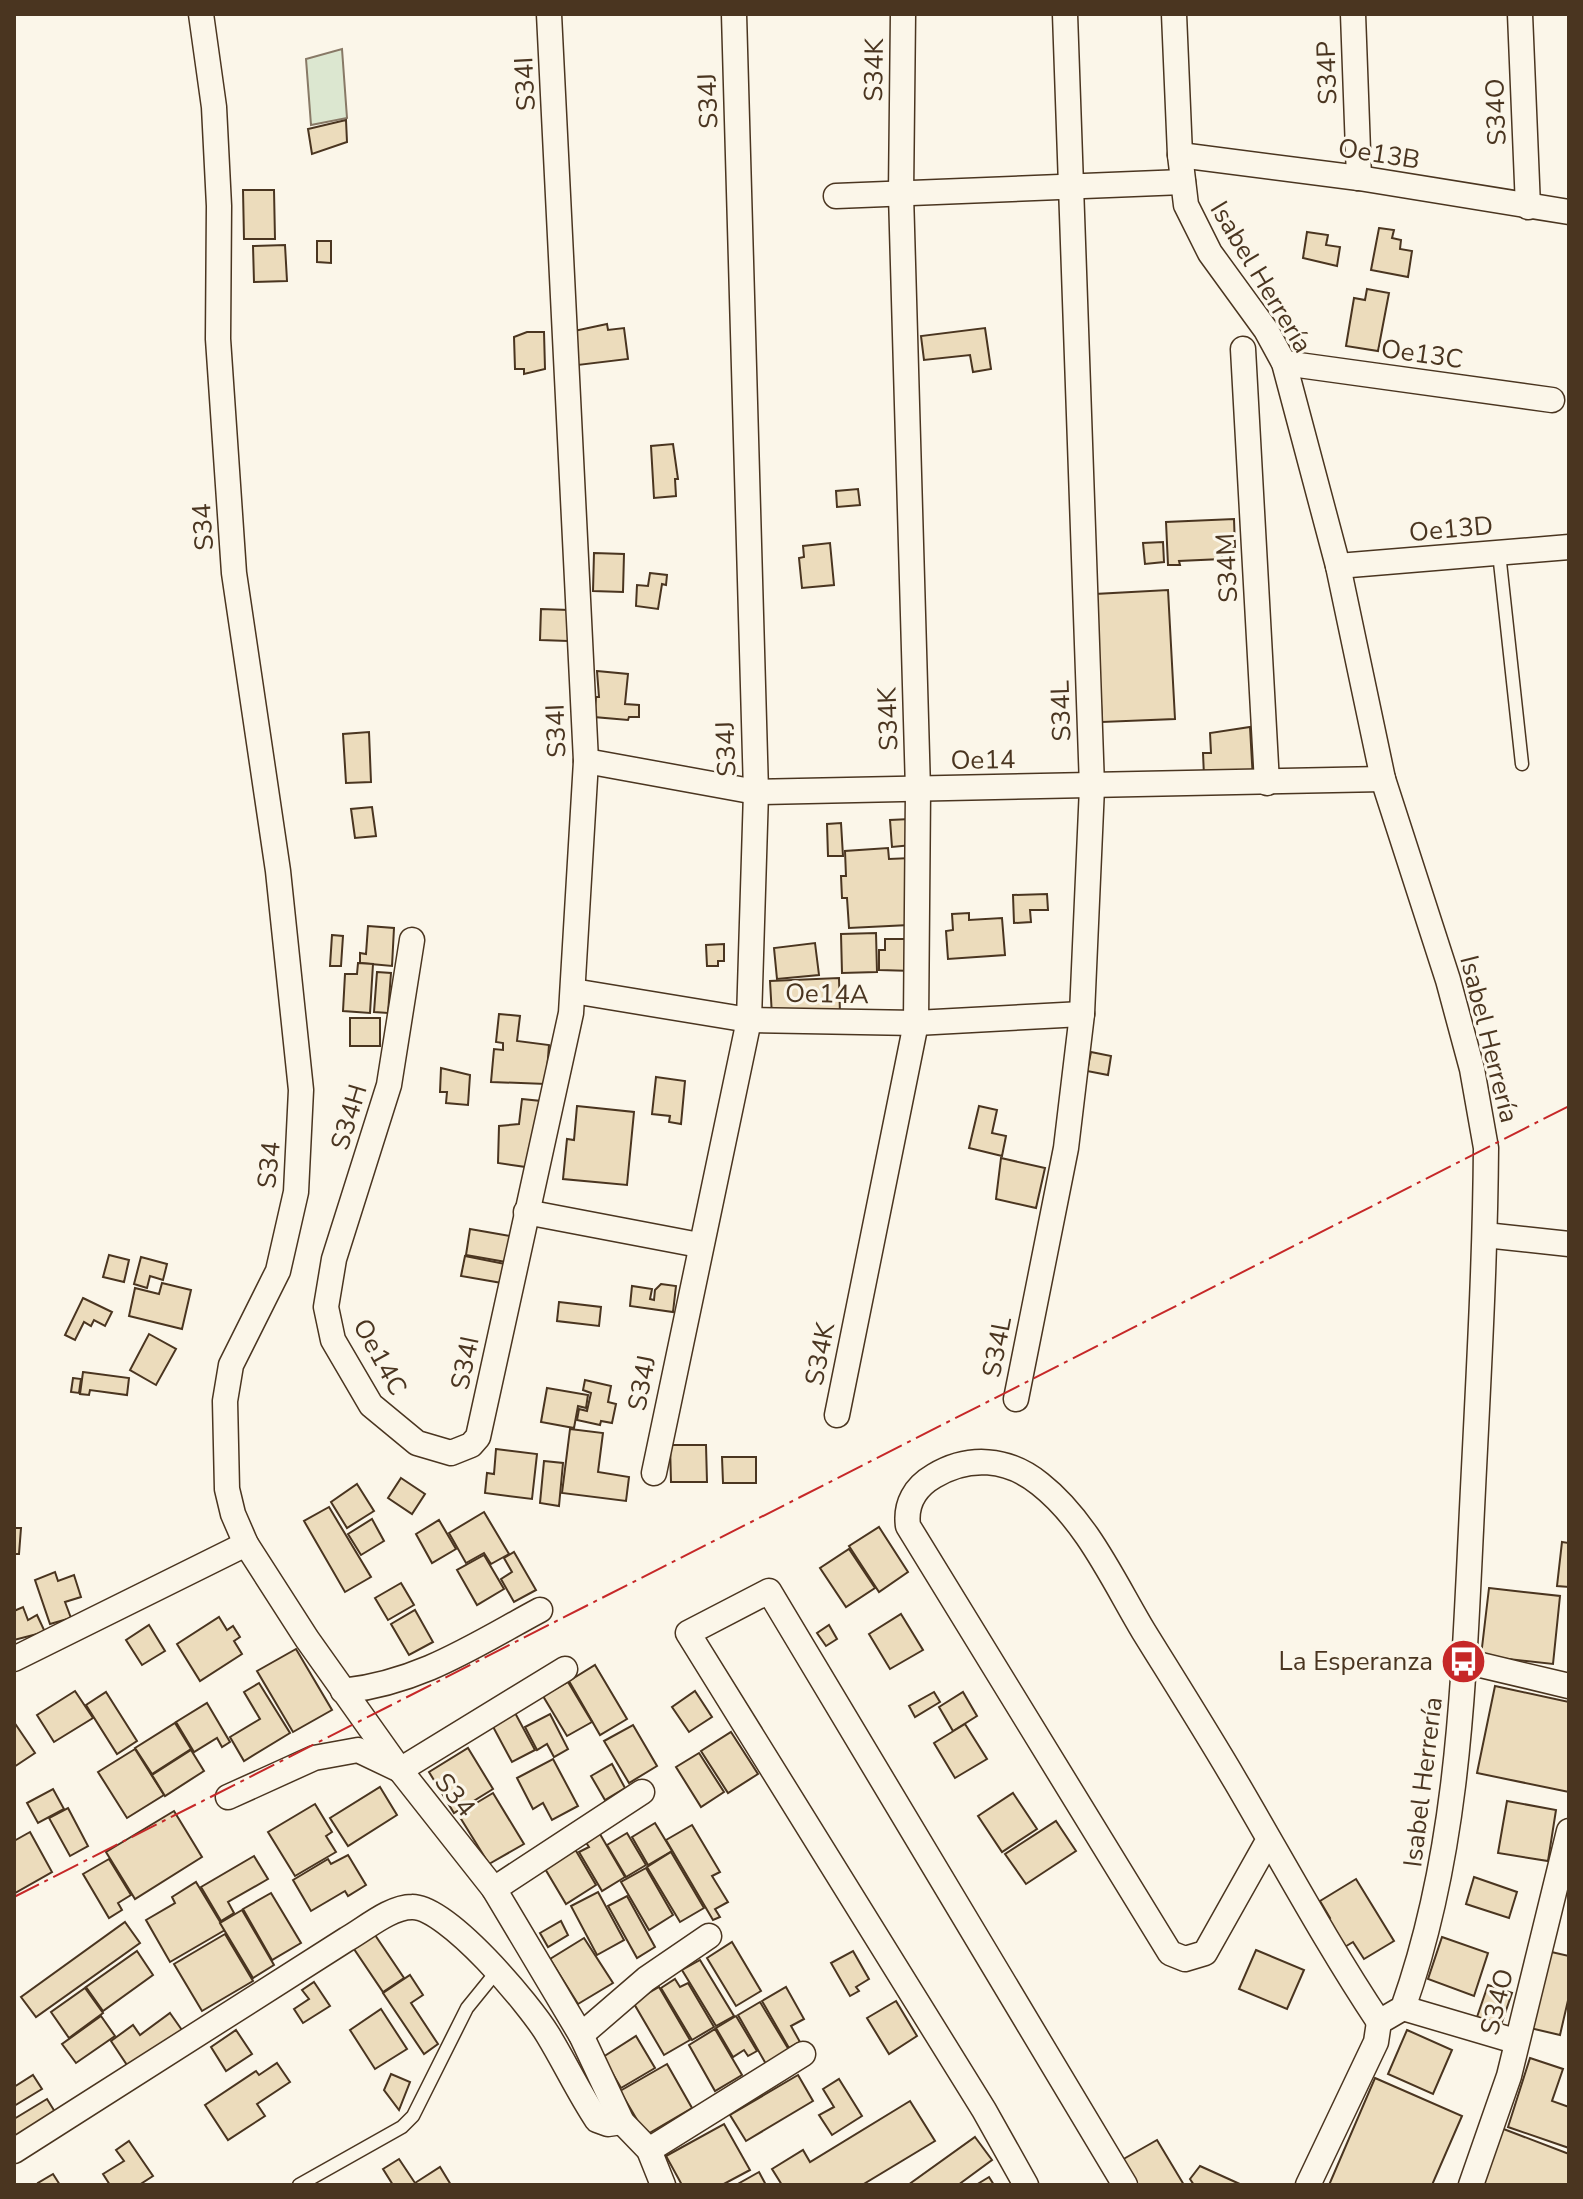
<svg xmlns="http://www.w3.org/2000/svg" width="1583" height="2199" font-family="'Nunito Sans',sans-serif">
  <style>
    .green { fill: #dce7d0; stroke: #887966; stroke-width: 2 }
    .building { fill: #ecdcbc; stroke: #4a3520; stroke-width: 2 }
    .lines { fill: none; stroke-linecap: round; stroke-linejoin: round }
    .service-casing { stroke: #4a3520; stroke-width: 15 }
    .minor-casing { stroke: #4a3520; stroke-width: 27 }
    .service { stroke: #fbf6e9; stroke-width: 12 }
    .minor { stroke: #fbf6e9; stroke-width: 24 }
    .power { stroke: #c62828; stroke-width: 2; stroke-dasharray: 28 6 4 6; stroke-linecap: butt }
    .labels { text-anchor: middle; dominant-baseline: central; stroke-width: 6; stroke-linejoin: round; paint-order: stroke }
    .street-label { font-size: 26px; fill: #4a3520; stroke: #fbf6e9 }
    .poi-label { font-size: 26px; fill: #4a3520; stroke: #fbf6e9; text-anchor: end }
  </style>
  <rect width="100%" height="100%" fill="#fbf6e9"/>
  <polygon class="green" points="342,49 347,118 311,125 306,59"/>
  <g class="building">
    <polygon points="346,120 347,142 312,154 308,129"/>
    <polygon points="243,190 274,190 275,239 244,239"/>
    <polygon points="1379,228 1394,230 1392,238 1401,240 1400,249 1412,251 1408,277 1371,270"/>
    <polygon points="1307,232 1328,235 1326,245 1340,247 1337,266 1303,258"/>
    <polygon points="317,241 331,241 331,263 317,262"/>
    <polygon points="285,245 287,281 254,282 253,246"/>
    <polygon points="1367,289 1389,293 1378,351 1346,346 1354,298 1365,300"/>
    <polygon points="607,324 608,330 624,328 628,359 578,365 574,331"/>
    <polygon points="985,328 991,369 973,372 970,355 924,360 921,336"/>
    <polygon points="527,332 544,332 545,369 524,374 524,369 515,369 514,337"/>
    <polygon points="673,444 678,479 675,479 676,496 654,498 651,446"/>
    <polygon points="858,489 860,505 837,507 836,491"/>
    <polygon points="1234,519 1235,548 1222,548 1222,559 1179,561 1180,565 1168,565 1166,522"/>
    <polygon points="1163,542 1164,562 1145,564 1143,543"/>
    <polygon points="830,543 834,585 802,588 799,558 804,557 803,546"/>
    <polygon points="594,553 624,554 623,592 593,591"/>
    <polygon points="650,573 667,575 666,585 662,584 658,609 636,606 637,585 648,586"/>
    <polygon points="1168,590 1175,719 1102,722 1095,594"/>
    <polygon points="541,609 569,610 568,641 540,640"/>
    <polygon points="597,671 628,674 625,704 639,705 639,717 629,717 628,720 594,717 596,697 599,697"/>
    <polygon points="1250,727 1253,780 1204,776 1203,753 1211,753 1210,733"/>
    <polygon points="369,732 371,782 346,783 343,734"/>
    <polygon points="372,807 376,836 355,838 351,809"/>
    <polygon points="910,819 912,845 892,847 890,820"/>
    <polygon points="841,823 843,856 828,856 827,824"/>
    <polygon points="888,848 889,859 911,858 909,925 849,928 847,898 842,898 841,876 846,876 845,851"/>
    <polygon points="1047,894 1048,910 1030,910 1031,922 1014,923 1013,895"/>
    <polygon points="969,913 969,920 1002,918 1005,955 948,959 946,931 953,930 952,914"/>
    <polygon points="368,926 394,928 392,966 360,963 360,953 366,954"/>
    <polygon points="876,933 877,972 842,973 841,934"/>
    <polygon points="332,935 343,936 341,966 330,966"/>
    <polygon points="885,939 913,939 913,971 879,970 879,950 885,950"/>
    <polygon points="815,943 819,975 777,979 774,948"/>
    <polygon points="724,944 724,961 718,961 718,966 707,966 706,945"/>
    <polygon points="358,963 373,964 370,1013 343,1011 345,974 357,974"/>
    <polygon points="377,972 391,973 388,1013 374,1012"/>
    <polygon points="839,978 840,1014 772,1016 770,981"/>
    <polygon points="499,1014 520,1016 517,1041 549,1045 546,1084 491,1082 494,1049 503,1050 503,1043 496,1042"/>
    <rect x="350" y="1018" width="30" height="28"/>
    <polygon points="1091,1052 1111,1056 1108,1075 1087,1071"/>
    <polygon points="441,1068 470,1075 468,1105 446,1103 447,1092 440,1092"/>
    <polygon points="656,1077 685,1081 681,1124 669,1122 670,1116 652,1114"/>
    <polygon points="522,1099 541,1101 533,1168 498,1163 499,1126 519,1124"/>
    <polygon points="577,1106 634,1112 627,1185 563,1179 567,1139 574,1140"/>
    <polygon points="979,1106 997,1110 992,1133 1006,1136 1002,1156 969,1148"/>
    <polygon points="1001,1158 1045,1168 1036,1208 996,1199"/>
    <polygon points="470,1229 510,1236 506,1262 466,1255"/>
    <polygon points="109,1255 129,1260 124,1282 103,1277"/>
    <polygon points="465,1256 505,1264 502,1283 461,1276"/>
    <polygon points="141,1257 167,1264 163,1280 150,1276 147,1288 134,1284"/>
    <polygon points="162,1283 191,1290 182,1329 129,1316 135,1288 159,1294"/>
    <polygon points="661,1284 676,1286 673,1312 630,1306 632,1286 652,1289 650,1299 654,1300 655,1290"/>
    <polygon points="83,1298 112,1312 105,1326 94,1320 91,1326 84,1322 75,1340 65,1335"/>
    <polygon points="559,1302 601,1307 599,1326 557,1321"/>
    <polygon points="149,1334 176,1349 156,1385 130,1370"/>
    <polygon points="83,1372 129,1378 127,1395 90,1390 89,1395 80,1394"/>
    <polygon points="73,1378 81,1379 79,1393 71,1392"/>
    <polygon points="585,1380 611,1386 608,1402 616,1404 612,1423 601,1421 600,1425 577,1420 579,1409 587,1411 591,1393 583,1390"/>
    <polygon points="547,1388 588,1395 586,1408 578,1406 574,1428 541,1422"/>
    <polygon points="570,1429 603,1433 598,1472 629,1477 626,1501 562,1493"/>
    <polygon points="670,1445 706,1445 707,1482 671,1482"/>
    <polygon points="496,1449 537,1454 532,1499 485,1493 487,1473 494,1474"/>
    <polygon points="722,1457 756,1457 756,1483 723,1483"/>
    <polygon points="544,1461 563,1463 559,1506 540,1503"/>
    <polygon points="401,1478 425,1494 412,1514 388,1498"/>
    <polygon points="357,1484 374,1511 347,1528 331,1502"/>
    <polygon points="329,1507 371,1577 345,1592 304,1521"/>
    <polygon points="484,1512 509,1554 491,1564 484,1553 466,1563 449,1533"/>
    <polygon points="372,1519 384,1541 361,1555 348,1534"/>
    <polygon points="439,1520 456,1549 432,1563 416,1534"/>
    <polygon points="879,1527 908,1572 879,1592 849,1546"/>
    <polygon points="14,1528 21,1528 19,1554 14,1554"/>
    <polygon points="1562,1542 1569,1543 1569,1587 1557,1586"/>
    <polygon points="849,1549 875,1588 846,1607 820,1568"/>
    <polygon points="514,1552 536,1590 514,1602 501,1579 512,1572 504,1558"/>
    <polygon points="484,1555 504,1589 477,1605 457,1570"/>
    <polygon points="55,1572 58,1581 74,1575 81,1597 65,1602 71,1618 50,1624 35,1580"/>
    <polygon points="401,1583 414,1605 388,1620 375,1598"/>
    <polygon points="1489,1588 1560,1596 1553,1664 1481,1656"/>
    <polygon points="23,1607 28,1620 37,1615 45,1632 14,1640 14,1611"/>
    <polygon points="415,1610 433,1642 409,1655 391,1624"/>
    <polygon points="901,1614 923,1650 890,1669 869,1634"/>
    <polygon points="219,1617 227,1630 233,1626 240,1637 234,1641 242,1654 200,1681 177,1644"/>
    <polygon points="149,1625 165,1651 142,1665 126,1640"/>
    <polygon points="829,1625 837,1639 826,1646 817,1633"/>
    <polygon points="296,1649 332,1710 293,1732 257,1671"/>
    <polygon points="595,1665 627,1719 600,1735 569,1681"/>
    <polygon points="568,1682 592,1722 567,1736 543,1696"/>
    <polygon points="259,1683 290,1733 244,1761 230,1737 260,1719 244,1692"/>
    <polygon points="1495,1686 1569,1702 1569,1792 1477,1773"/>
    <polygon points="75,1691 93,1718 54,1742 37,1715"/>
    <polygon points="695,1691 712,1717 689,1732 672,1707"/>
    <polygon points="106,1692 137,1741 117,1754 86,1705"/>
    <polygon points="934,1692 940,1702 915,1717 909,1706"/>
    <polygon points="963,1692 977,1716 953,1731 939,1707"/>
    <polygon points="207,1703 230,1742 222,1747 217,1738 194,1752 176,1722"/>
    <polygon points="514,1711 535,1750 512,1762 491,1723"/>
    <polygon points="550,1714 568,1749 554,1757 547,1744 537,1750 525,1727"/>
    <polygon points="14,1722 35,1753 14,1767"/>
    <polygon points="175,1723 191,1749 152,1774 135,1748"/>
    <polygon points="965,1724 987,1759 955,1778 934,1743"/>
    <polygon points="633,1725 657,1766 629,1783 604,1741"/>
    <polygon points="731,1732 758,1774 728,1793 701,1751"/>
    <polygon points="468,1748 493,1789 454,1813 429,1772"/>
    <polygon points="135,1749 164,1795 127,1818 98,1772"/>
    <polygon points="191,1750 204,1771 165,1796 152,1775"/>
    <polygon points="699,1753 724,1792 701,1807 676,1767"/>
    <polygon points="553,1759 578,1806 552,1820 543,1803 533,1809 517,1778"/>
    <polygon points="612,1764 625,1788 605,1800 591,1776"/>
    <polygon points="380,1787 397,1815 348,1846 330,1818"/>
    <polygon points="53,1789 64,1809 38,1823 27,1803"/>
    <polygon points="493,1793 524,1844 489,1864 458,1814"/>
    <polygon points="1013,1793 1037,1829 1002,1852 978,1816"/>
    <polygon points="1507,1801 1556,1810 1548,1861 1498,1853"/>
    <polygon points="315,1804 332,1832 326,1836 336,1852 295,1876 268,1832"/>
    <polygon points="68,1808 88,1846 70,1856 49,1818"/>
    <polygon points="174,1811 202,1857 135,1899 106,1852"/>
    <polygon points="1056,1821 1076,1851 1026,1884 1005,1854"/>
    <polygon points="655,1823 672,1851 648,1865 632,1837"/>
    <polygon points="692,1825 720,1872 712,1876 728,1902 715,1909 720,1917 713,1920 666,1840"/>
    <polygon points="597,1829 625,1877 602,1891 579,1852 589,1847 583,1838"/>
    <polygon points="30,1832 52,1872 15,1893 14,1841"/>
    <polygon points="627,1833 646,1865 626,1877 607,1845"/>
    <polygon points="572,1844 596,1885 566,1904 541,1862"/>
    <polygon points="671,1852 704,1908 680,1922 647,1867"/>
    <polygon points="348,1855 366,1885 348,1896 345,1891 311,1911 293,1880 328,1859 331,1864"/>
    <polygon points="254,1856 268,1879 228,1902 234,1913 221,1921 201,1887"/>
    <polygon points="109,1859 131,1895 118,1903 122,1910 109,1918 83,1874"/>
    <polygon points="646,1868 673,1915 649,1930 621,1882"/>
    <polygon points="1474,1877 1517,1892 1509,1918 1466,1904"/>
    <polygon points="1356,1879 1394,1941 1364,1959 1353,1942 1343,1948 1326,1921 1330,1918 1320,1901"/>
    <polygon points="196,1882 225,1930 170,1962 146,1920 175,1903 172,1897"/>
    <polygon points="598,1892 624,1940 597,1955 571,1906"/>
    <polygon points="271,1893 301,1943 272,1960 243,1909"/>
    <polygon points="627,1896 655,1947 637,1958 608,1906"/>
    <polygon points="242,1910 274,1965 253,1978 220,1923"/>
    <polygon points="561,1921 568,1935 548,1947 540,1933"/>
    <polygon points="125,1922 140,1943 36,2017 21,1997"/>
    <polygon points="225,1934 253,1981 202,2011 174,1964"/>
    <polygon points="375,1935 404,1978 383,1992 354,1949"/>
    <polygon points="1442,1937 1488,1953 1474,1996 1428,1979"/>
    <polygon points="584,1938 613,1983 578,2004 550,1959"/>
    <polygon points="732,1942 761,1991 736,2006 707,1958"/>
    <polygon points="1256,1950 1304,1970 1287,2009 1239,1989"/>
    <polygon points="137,1951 153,1975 103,2011 86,1987"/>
    <polygon points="853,1951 869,1979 856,1987 859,1991 850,1996 831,1963"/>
    <polygon points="1547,1951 1569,1956 1569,1996 1560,2035 1530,2028"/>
    <polygon points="700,1960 734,2016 716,2026 682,1970"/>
    <polygon points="410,1975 423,1995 411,2003 438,2044 424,2054 383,1993"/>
    <polygon points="675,1979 680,1987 688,1983 714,2027 692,2040 661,1988"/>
    <polygon points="314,1982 330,2006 303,2023 294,2009 309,1999 302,1990"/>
    <polygon points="1488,1985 1512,1993 1501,2025 1477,2017"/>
    <polygon points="659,1987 690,2040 664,2055 633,2002"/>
    <polygon points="786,1987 804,2019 791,2026 800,2042 789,2048 762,2001"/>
    <polygon points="85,1988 103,2013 69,2038 51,2012"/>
    <polygon points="896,2001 917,2036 889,2054 867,2018"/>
    <polygon points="760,2002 789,2050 766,2064 738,2015"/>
    <polygon points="381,2009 407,2049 375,2069 350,2030"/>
    <polygon points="170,2013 184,2033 131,2071 111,2041 133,2025 140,2035"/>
    <polygon points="101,2016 115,2036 76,2063 62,2044"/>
    <polygon points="736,2016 757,2051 748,2056 744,2050 733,2057 716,2028"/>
    <polygon points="715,2029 742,2075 715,2091 689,2045"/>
    <polygon points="236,2030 252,2054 226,2071 211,2047"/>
    <polygon points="1407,2030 1452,2050 1433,2094 1388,2074"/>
    <polygon points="636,2036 655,2068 621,2088 603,2057"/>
    <polygon points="1530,2058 1563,2069 1552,2101 1569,2107 1569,2148 1508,2127"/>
    <polygon points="277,2063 290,2082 257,2104 265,2116 228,2140 205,2105 256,2071 259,2075"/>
    <polygon points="667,2064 692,2108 646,2135 620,2091"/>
    <polygon points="391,2074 410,2082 399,2110 384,2090"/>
    <polygon points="33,2075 42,2089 14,2106 14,2087"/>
    <polygon points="798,2075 813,2101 746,2141 730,2115"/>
    <polygon points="1375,2078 1462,2116 1432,2185 1329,2185"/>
    <polygon points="839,2079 862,2116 832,2135 819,2115 834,2107 823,2089"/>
    <polygon points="47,2099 60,2120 14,2139 14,2119"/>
    <polygon points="910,2101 935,2141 862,2185 782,2185 772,2169 803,2150 810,2162"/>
    <polygon points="724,2124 750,2170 722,2185 682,2185 666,2156"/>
    <polygon points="1501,2128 1569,2154 1569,2185 1479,2185"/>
    <polygon points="975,2137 992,2160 958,2185 908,2185"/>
    <polygon points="1157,2140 1184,2185 1134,2185 1120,2161"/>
    <polygon points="129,2141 153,2176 139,2185 110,2185 103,2174 124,2161 116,2150"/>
    <polygon points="399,2159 415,2183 440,2167 451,2185 393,2185 383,2169"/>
    <polygon points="1200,2166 1242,2185 1194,2185 1190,2179"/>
    <polygon points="759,2172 766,2185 736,2185"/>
    <polygon points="53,2174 60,2185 39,2185 38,2183"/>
    <polygon points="989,2177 994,2185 976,2185"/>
  </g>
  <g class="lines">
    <defs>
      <g id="service">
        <polyline points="1499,553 1522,764"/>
        <polyline points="299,2185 402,2127 413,2116 467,2008 497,1971"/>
      </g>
      <g id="minor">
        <polyline points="201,14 214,107 219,206 218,339 234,573 278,871 301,1090 296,1192 278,1271 231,1365 225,1401 227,1489 233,1514 246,1544 307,1639 400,1770 494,1889 581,2035 622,2122 649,2150 663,2185"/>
        <path d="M1174,14L1180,155L1186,205L1210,253L1266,330L1284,363L1338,566L1383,779L1448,980L1472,1069L1486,1148C1485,1275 1477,1402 1471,1530C1463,1692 1458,1854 1403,2008L1379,2022L1376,2042L1308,2185"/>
        <polyline points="1353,14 1359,178"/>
        <polyline points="1520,14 1528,207"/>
        <polyline points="1180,155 1359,178 1569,212"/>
        <polyline points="836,196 1183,182"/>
        <polyline points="1243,349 1267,783"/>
        <polyline points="1284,363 1552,400"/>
        <polyline points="1338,566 1569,547"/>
        <polyline points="586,761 756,792 1383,779"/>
        <polyline points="412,940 389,1085 334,1259 326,1307 333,1340 371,1405 417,1443 451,1453 471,1445 478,1437 571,1013 586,761 549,14"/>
        <polyline points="573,991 749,1020 916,1023 1082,1014"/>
        <polyline points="526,1212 699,1245"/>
        <polyline points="1485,1235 1569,1244"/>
        <polyline points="1016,1399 1066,1148 1082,1014 1092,787 1065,14"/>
        <polyline points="837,1415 916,1023 918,790 901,194 903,14"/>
        <polyline points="654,1473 749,1020 756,792 734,14"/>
        <polyline points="14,1659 246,1544"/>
        <polyline points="1464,1661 1569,1686"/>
        <path d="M343,1691C421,1682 473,1646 540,1610"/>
        <polyline points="228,1797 314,1758 358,1750 400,1770 565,1669"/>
        <path d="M1269,1839L1205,1953L1185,1959L1170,1953L908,1526C905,1504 915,1487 934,1476C969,1455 1008,1458 1040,1484C1087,1521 1114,1582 1144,1632C1175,1682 1206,1731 1236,1782C1283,1862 1327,1944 1379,2022"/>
        <polyline points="494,1889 642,1792"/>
        <polyline points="1403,2008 1515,2041"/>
        <polyline points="581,2035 646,1979 709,1936"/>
        <polyline points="649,2150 803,2054"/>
        <path d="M14,2151L347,1939C365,1929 390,1907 412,1907C447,1906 530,2005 548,2035C565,2063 579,2093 597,2120L608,2124L622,2122"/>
        <polyline points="1026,2185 984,2110 688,1633 769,1591 1125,2185"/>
        <polyline points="1471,2185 1509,2076 1569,1831"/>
      </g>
    </defs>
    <use href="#service" class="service-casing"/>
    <use href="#minor" class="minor-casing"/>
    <use href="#service" class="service"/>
    <use href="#minor" class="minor"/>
    <polyline class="power" points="14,1897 1569,1106"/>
  </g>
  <defs>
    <symbol id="bus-disc" viewBox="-11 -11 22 22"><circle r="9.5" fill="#c62828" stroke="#fbf6e9"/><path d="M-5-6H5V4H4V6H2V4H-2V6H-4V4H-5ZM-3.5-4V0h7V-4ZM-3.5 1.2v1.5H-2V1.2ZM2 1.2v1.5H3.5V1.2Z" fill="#fff"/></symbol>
  </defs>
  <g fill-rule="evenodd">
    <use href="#bus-disc" x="1438" y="1636" width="51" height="51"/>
  </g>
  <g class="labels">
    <g class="street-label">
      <text transform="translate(874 70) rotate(-89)">S34K</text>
      <text transform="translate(1327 73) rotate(-92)">S34P</text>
      <text transform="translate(525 84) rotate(-93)">S34I</text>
      <text transform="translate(708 101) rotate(-92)">S34J</text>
      <text transform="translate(1496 112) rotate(-92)">S34O</text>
      <text transform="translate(1379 154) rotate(9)">Oe13B</text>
      <text transform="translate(1261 277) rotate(59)">Isabel Herrería</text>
      <text transform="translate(1422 354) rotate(8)">Oe13C</text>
      <text transform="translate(203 527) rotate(-94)">S34</text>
      <text transform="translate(1451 529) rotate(-5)">Oe13D</text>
      <text transform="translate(1227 568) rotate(-93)">S34M</text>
      <text transform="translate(1061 711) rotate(-92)">S34L</text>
      <text transform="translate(888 719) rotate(-92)">S34K</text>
      <text transform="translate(556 731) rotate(-92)">S34I</text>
      <text transform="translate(726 749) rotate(-92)">S34J</text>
      <text transform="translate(983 760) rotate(-1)">Oe14</text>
      <text transform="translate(827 994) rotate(1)">Oe14A</text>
      <text transform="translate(1489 1039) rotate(76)">Isabel Herrería</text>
      <text transform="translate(349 1117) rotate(-73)">S34H</text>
      <text transform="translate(269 1165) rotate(-84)">S34</text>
      <text transform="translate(997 1347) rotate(-79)">S34L</text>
      <text transform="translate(820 1354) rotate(-79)">S34K</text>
      <text transform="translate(380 1357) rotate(61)">Oe14C</text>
      <text transform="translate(465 1363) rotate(-78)">S34I</text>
      <text transform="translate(642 1383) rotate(-79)">S34J</text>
      <text transform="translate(1423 1782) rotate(-83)">Isabel Herrería</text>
      <text transform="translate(455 1795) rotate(51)">S34</text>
      <text transform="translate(1497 2002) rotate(-76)">S34O</text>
    </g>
    <g class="poi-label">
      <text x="1433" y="1661">La Esperanza</text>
    </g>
  </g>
  <rect width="1583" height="2199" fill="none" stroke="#4a3520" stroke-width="32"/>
</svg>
